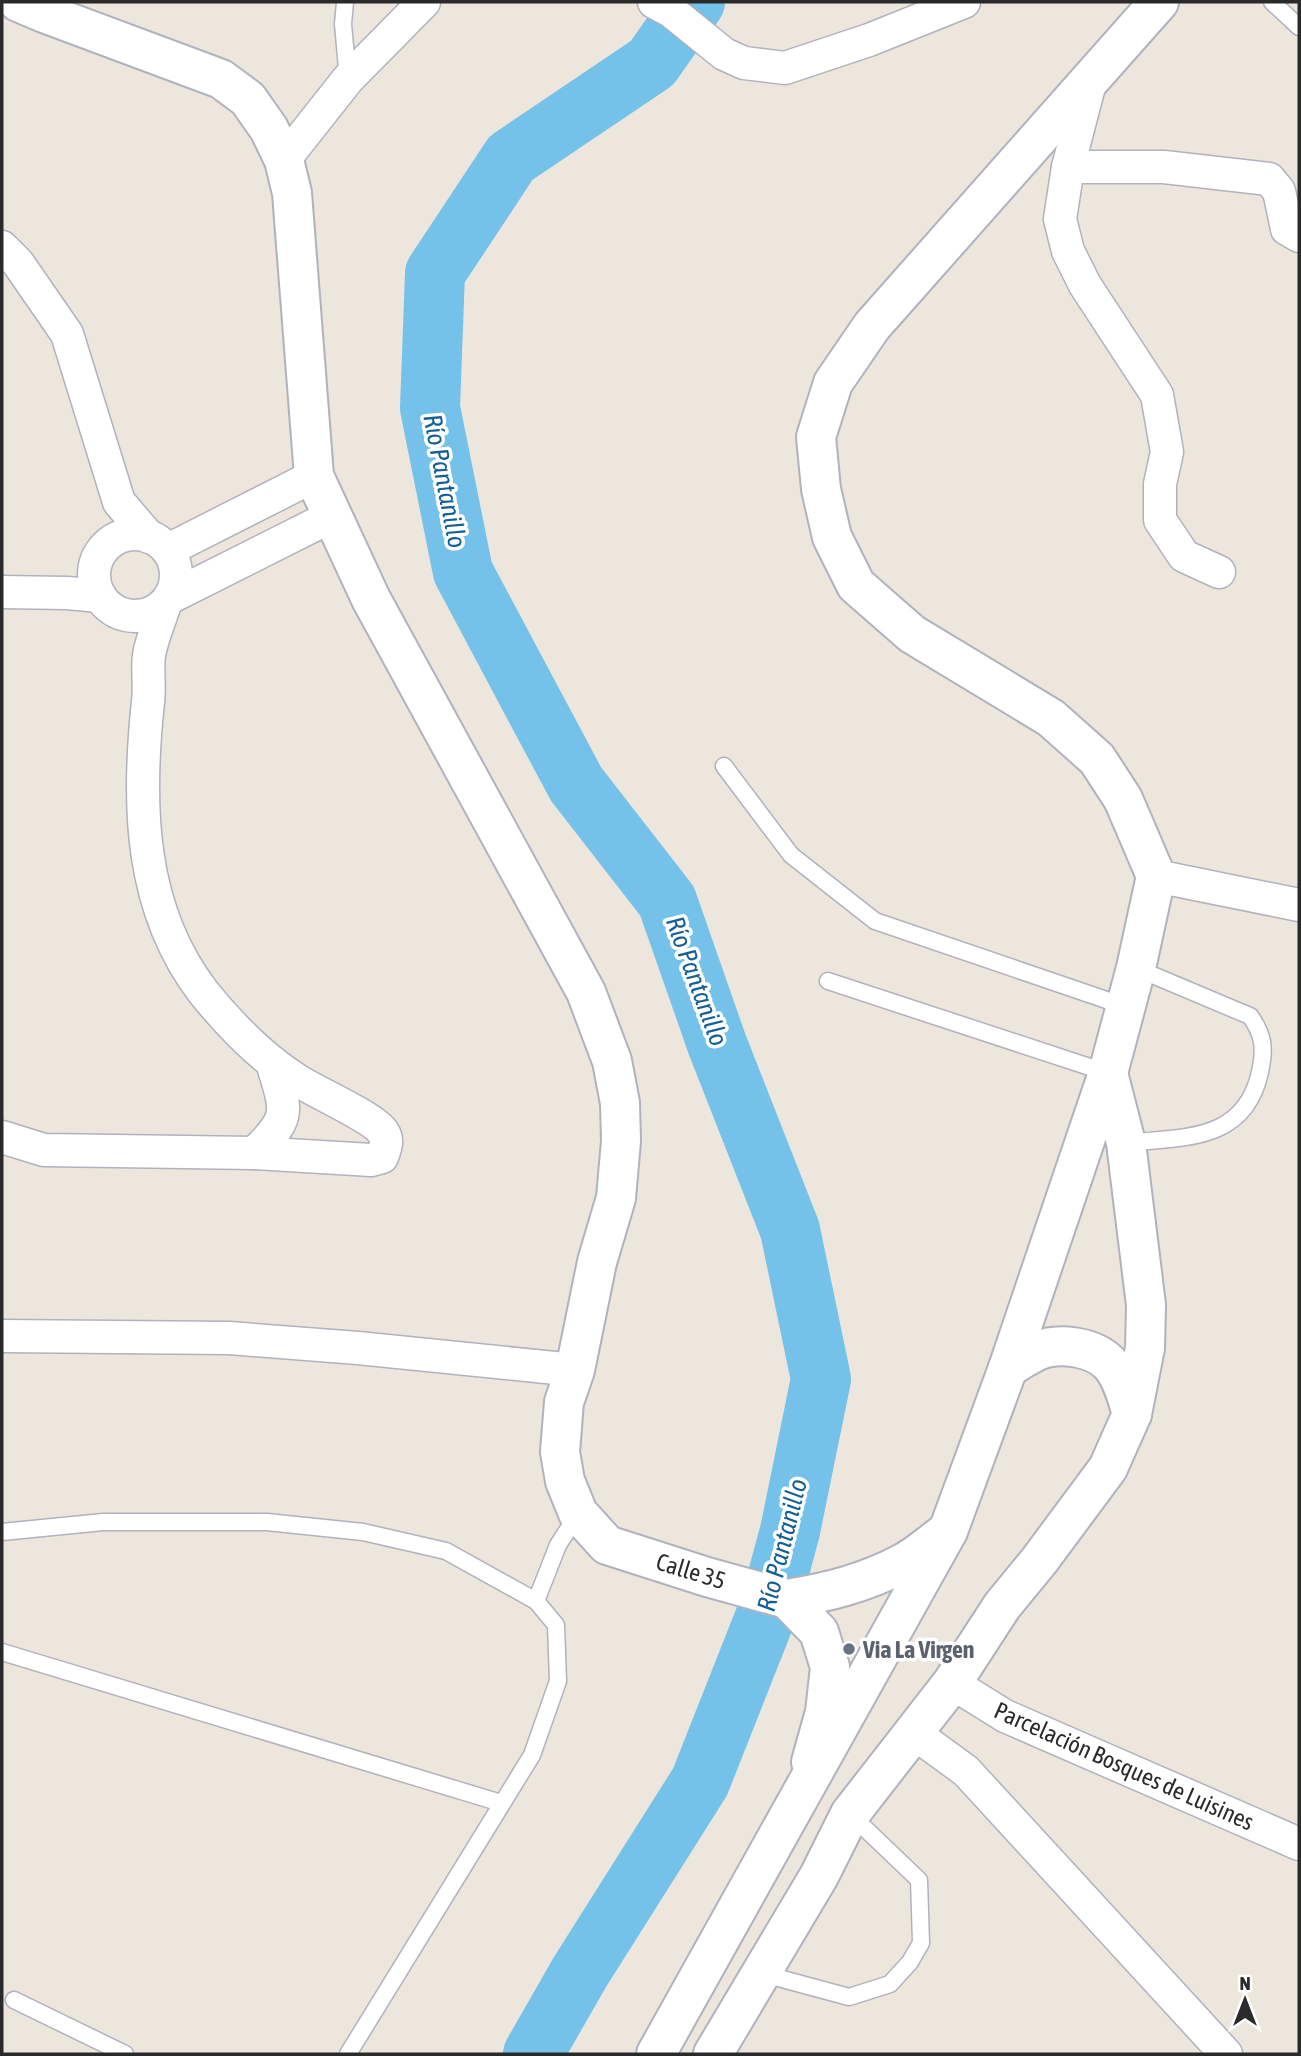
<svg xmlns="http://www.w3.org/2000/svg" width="1301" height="2056" font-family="'Asap Condensed',sans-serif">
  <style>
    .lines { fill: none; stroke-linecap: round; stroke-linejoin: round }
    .river { stroke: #74c2e9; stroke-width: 60 }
    .service-casing { stroke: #b0b2bd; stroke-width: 19 }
    .minor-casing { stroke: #b0b2bd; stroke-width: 35 }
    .tertiary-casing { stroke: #b0b2bd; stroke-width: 42 }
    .secondary-casing { stroke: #b0b2bd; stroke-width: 42 }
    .service { stroke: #fff; stroke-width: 16 }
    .minor { stroke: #fff; stroke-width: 32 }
    .tertiary { stroke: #fff; stroke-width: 38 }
    .secondary { stroke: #fff; stroke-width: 38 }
    .worship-dot { fill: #6b7280; stroke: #fff; stroke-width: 2.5 }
    .labels { text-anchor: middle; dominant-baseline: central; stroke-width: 7; stroke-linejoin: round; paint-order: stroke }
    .street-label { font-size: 24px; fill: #2a2a2a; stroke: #fff }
    .worship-label { font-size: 24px; font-weight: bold; fill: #5b616d; stroke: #fff; text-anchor: start }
    .water-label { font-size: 26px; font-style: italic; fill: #135f96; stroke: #fff }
  </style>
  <rect width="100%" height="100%" fill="#ece6dd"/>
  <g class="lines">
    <polyline class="river" points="533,2054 580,1972 700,1782 770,1605 790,1531 821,1379 790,1230 717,1044 667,901 576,784 463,572 430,408 435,273 511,158 652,63 695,2"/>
    <defs>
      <g id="service">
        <polyline points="345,2 343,24 348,79"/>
        <polyline points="1272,2 1299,27"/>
        <polyline points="724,766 791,855 875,921 1124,1006"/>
        <polyline points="828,981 1108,1073"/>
        <path d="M1126,1143C1184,1137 1245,1142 1260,1072C1265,1049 1264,1035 1250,1016L1136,968"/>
        <polyline points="2,1532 103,1522 267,1522 363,1532 446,1551 536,1601"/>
        <polyline points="2,1652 501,1803"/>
        <polyline points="760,1973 849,1997 890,1984 910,1962 921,1943 919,1880 851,1815"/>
        <polyline points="14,2000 125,2054"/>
        <polyline points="348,2054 532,1755 558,1681 556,1625 536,1601 558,1545 578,1514"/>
      </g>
      <g id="minor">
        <polyline points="654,2 671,11 724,54 744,63 785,68 869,40 964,2"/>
        <polyline points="1091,79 1068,167 1164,167 1269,179 1279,191 1287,229 1299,236"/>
        <polyline points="284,160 348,79 424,2"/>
        <polyline points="1068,167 1060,219 1068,251 1085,285 1157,395 1167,452 1160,484 1160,520 1184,556 1219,572"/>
        <polyline points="2,247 18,263 67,334 119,502 149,537"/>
        <circle cx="135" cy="575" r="41"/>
        <polyline points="168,550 314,476"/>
        <polyline points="2,592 67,593 100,596"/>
        <polyline points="171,597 332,516"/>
        <path d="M165,604C160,620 152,638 149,655C147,670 150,687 148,702C137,804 139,909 204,993C230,1025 262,1058 297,1080C315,1092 373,1117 383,1132C389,1140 385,1149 382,1157L371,1160L254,1153"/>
        <polyline points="1156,876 1299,905"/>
        <path d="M2,1137L44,1150L254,1153C293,1116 286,1111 272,1062"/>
        <polyline points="2,1336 229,1338 358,1348 575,1370"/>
        <polyline points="952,1683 1005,1716 1299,1844"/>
        <polyline points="914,1733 966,1771 1226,2054"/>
      </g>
      <g id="tertiary">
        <polyline points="18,2 44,13 221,79 248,99 269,129 284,160 292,193 314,476 371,599 586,992 612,1061 620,1103 621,1141 616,1198 597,1262 575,1370 564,1402 560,1452 565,1481 578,1513 607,1545 707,1577 787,1599 819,1632 830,1667 825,1712 811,1762"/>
        <path d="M787,1599C829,1592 865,1583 903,1563C919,1555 933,1541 948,1531"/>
      </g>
      <g id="secondary">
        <path d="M1008,1368C1017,1362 1027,1356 1037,1351C1058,1342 1093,1346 1110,1364C1122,1377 1127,1398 1132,1414"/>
        <polyline points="656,2054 948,1531 1008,1368 1108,1073 1136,968 1156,876 1123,799 1097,759 1051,718 912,634 856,585 832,537 821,489 816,437 833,383 872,326 1159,2"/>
        <polyline points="713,2054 819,1876 850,1814 952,1683 1002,1606 1039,1561 1108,1468 1132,1414 1145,1348 1146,1305 1126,1143 1108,1073"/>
      </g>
    </defs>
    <use href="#service" class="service-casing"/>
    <use href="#minor" class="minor-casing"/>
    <use href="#tertiary" class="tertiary-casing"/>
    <use href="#secondary" class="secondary-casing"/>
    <use href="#service" class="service"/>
    <use href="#minor" class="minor"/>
    <use href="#tertiary" class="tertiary"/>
    <use href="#secondary" class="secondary"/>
  </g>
  <circle class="worship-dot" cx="849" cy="1649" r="7"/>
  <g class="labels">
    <g class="street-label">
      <text transform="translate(691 1571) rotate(17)">Calle 35</text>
      <text transform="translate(1124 1766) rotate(24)">Parcelación Bosques de Luisines</text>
    </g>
    <g class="worship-label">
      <text x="863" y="1649">Via La Virgen</text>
    </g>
    <g class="water-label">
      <text transform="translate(445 481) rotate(79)">Río Pantanillo</text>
      <text transform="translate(697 981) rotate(70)">Río Pantanillo</text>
      <text transform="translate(782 1545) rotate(-76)">Río Pantanillo</text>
    </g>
  </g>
  <rect width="1301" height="2056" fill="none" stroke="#2a2a2a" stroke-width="7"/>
  <g transform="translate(1245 2000)" stroke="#ffffff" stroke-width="5" paint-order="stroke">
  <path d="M0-5L12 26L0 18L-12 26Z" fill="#2a2a2a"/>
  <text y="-10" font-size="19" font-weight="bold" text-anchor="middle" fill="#2a2a2a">N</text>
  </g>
</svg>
